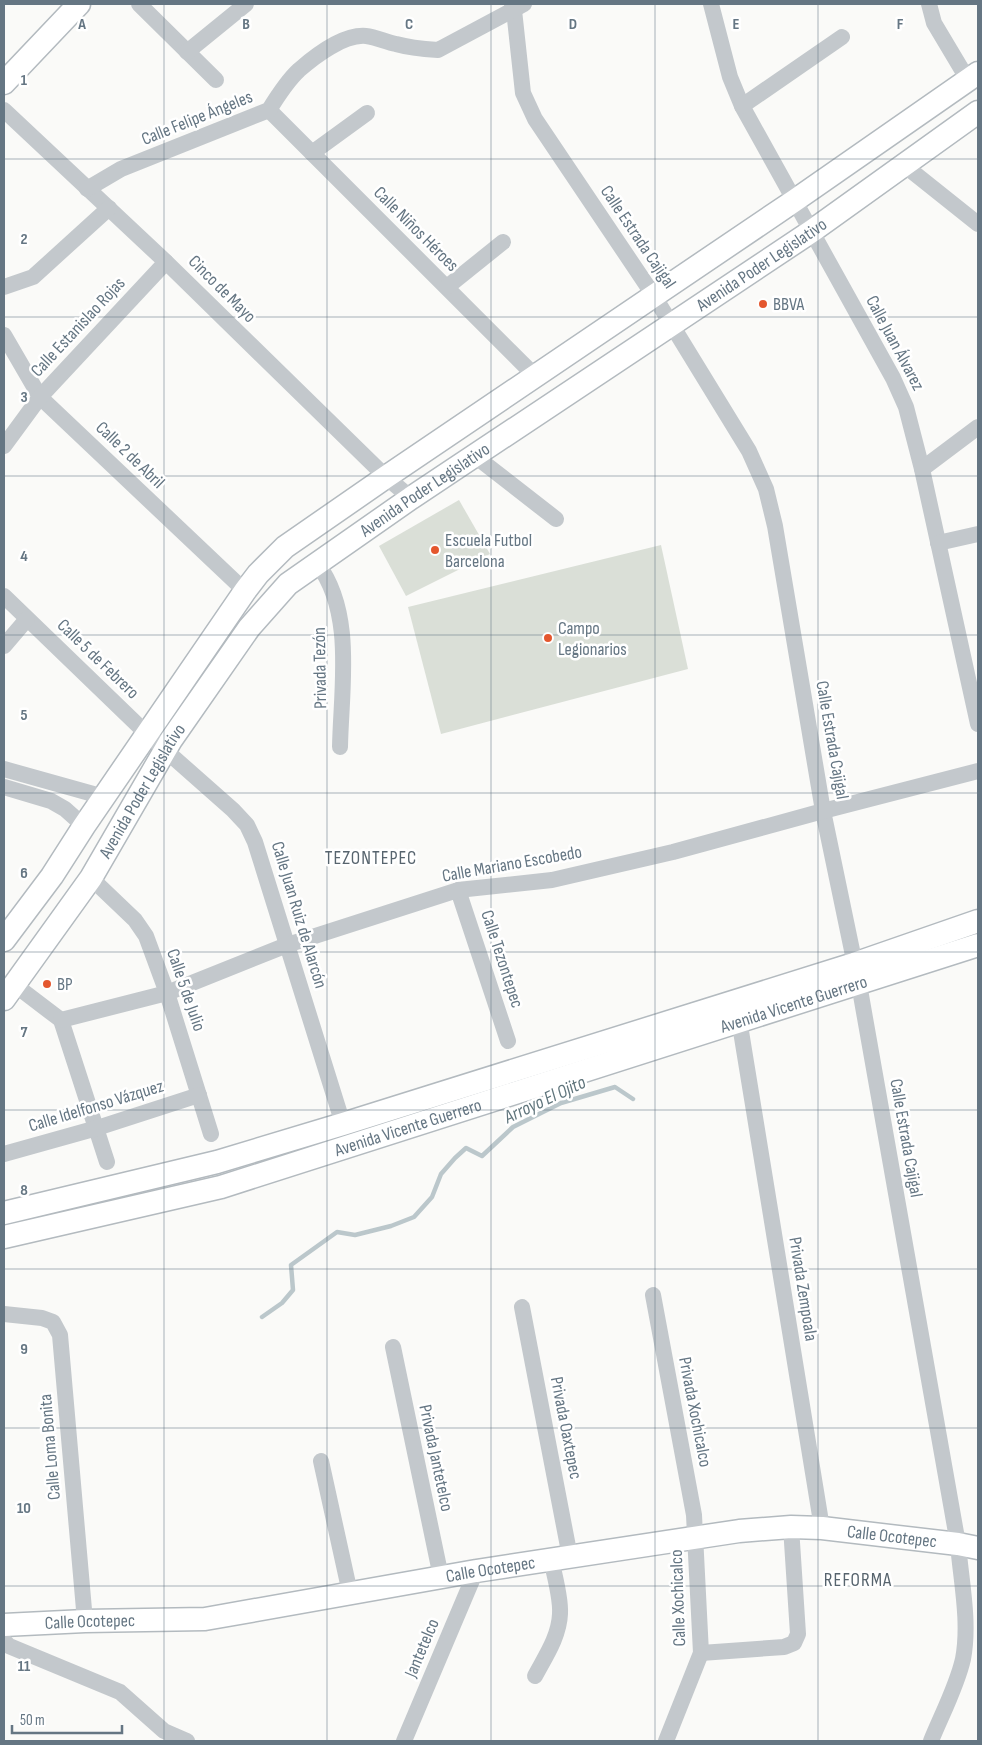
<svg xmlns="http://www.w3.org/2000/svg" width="982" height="1745" font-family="'Sofia Sans Condensed',sans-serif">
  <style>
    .garden { fill: #dadfd7 }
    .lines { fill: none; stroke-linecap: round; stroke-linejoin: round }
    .stream { stroke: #bbc7cb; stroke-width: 4.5 }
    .secondary-casing { stroke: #b3babf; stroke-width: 25 }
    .street { stroke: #c3c8cc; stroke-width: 16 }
    .secondary { stroke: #fff; stroke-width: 22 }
    .grid { fill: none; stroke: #657683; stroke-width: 1; stroke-opacity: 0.55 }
    .poi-dot { fill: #e4572e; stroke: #fff; stroke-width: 2 }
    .labels { text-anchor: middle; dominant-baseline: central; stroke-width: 5; stroke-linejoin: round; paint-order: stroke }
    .street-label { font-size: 18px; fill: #657683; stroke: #fff }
    .poi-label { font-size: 18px; fill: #657683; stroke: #fff; text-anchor: start }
    .neighbourhood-label { font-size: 19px; letter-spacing: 1px; fill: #57646e; stroke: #fff }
    .water-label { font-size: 19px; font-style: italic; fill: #60757c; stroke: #fff }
    .grid-label { font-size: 16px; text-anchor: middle; font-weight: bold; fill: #657683; stroke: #fff; stroke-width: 5; stroke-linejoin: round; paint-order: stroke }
  </style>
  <rect width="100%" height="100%" fill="#fafaf8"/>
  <g class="garden">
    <polygon points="459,500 490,554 406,596 379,546"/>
    <polygon points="661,545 688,669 441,734 408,607"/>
  </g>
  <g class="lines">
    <polyline class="stream" points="262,1317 282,1303 293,1290 291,1265 337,1232 355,1235 391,1226 414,1217 432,1197 441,1174 455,1158 466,1148 482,1156 513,1127 561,1103 615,1087 633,1099"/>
    <defs>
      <g id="secondary">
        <polyline points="4,83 79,4"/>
        <polyline points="4,940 52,876 84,826 245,591 258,574 285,547 386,477 794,201 978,73"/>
        <path id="s1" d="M4,999L91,878L171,740L249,628L288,584L411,498L812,231L978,112"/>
        <polyline points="4,1213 217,1162 343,1124 854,964 978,921"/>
        <path id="s2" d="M4,1237L221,1187L978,945"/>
        <path id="s3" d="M4,1625L85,1621L205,1619L476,1571L739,1531L791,1527L822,1528L958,1544L978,1548"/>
      </g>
    </defs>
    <use href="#secondary" class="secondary-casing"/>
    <g class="street">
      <polyline points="139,4 216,80"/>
      <path d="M512,4L514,10L523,93L535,119L654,296L749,451L766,489L775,526L823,811L859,984L958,1544C961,1581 970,1622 963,1659C957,1686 941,1716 931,1741"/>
      <polyline points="711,4 730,77 742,106 893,378 906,407 922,469 978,724"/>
      <polyline points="929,4 934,23 968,80"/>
      <polyline points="187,52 246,4"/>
      <polyline points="742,106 842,37"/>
      <polyline points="4,110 166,262 386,477 411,498"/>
      <polyline points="269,110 535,376"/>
      <polyline points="312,153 367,113"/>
      <polyline points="904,165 978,224"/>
      <path d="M87,189L121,169L269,110C277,97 287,81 299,70C315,56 344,34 366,36C376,37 386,42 396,44C410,48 423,49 438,50L524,4"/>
      <polyline points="4,287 33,277 109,208"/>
      <polyline points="447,287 503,242"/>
      <polyline points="4,335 40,397 245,591"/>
      <polyline points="4,446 40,397 166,262"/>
      <polyline points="475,456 556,519"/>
      <polyline points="922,469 978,427"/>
      <polyline points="938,543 978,534"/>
      <path d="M317,563C355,613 341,688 340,747"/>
      <polyline points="4,596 147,734 233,810 247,825 255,842 343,1124"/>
      <polyline points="4,646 27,619"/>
      <polyline points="4,769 104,797"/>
      <polyline points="4,787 51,801 65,809 84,826"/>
      <polyline points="91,878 135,920 146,936 167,993 211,1134"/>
      <polyline points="458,890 508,1041"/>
      <polyline points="15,985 61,1020 107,1162"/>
      <polyline points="738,1013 822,1528"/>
      <polyline points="61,1020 167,993 287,945 458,890 552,880 673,852 823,811 978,771"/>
      <polyline points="4,1154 97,1128 199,1095"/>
      <polyline points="653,1295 694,1515 701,1653 666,1741"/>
      <polyline points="522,1307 570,1557"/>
      <polyline points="4,1314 42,1318 53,1322 60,1335 85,1621"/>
      <polyline points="393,1347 441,1577"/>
      <polyline points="321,1461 350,1593"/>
      <polyline points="4,1641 9,1646 120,1692 164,1731 187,1741"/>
      <polyline points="701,1653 784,1647 794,1643 798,1634 791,1527"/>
      <path d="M535,1676C545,1657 559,1637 560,1614C561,1599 555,1576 551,1560"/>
      <polyline points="404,1741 476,1571"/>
    </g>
    <use href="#secondary" class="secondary"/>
  </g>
  <path class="grid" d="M164,4V1741M327,4V1741M491,4V1741M655,4V1741M818,4V1741M4,159H978M4,317H978M4,476H978M4,635H978M4,793H978M4,952H978M4,1110H978M4,1269H978M4,1428H978M4,1586H978"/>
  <g class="poi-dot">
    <circle cx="763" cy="304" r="5"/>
    <circle cx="435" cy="550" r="5"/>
    <circle cx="548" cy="638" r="5"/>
    <circle cx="47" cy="984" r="5"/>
  </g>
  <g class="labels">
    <g class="street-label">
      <text transform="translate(197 118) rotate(-22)">Calle Felipe Ángeles</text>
      <text transform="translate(416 229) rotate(45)">Calle Niños Héroes</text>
      <text transform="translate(638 237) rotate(56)">Calle Estrada Cajigal</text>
      <text stroke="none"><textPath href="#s1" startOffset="1075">Avenida Poder Legislativo</textPath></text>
      <text transform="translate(222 289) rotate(45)">Cinco de Mayo</text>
      <text transform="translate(78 327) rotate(-47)">Calle Estanislao Rojas</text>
      <text transform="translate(895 343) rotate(62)">Calle Juan Álvarez</text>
      <text transform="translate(130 455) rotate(44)">Calle 2 de Abril</text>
      <text stroke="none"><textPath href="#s1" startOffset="670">Avenida Poder Legislativo</textPath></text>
      <text transform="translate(98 659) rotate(44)">Calle 5 de Febrero</text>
      <text transform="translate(320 668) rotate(-91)">Privada Tezón</text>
      <text transform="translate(832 740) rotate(80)">Calle Estrada Cajigal</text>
      <text stroke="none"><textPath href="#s1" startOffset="250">Avenida Poder Legislativo</textPath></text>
      <text transform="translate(512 864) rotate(-10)">Calle Mariano Escobedo</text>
      <text transform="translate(299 915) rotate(73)">Calle Juan Ruiz de Alarcón</text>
      <text transform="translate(502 959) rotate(72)">Calle Tezontepec</text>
      <text transform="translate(186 990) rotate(71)">Calle 5 de Julio</text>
      <text stroke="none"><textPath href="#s2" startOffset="824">Avenida Vicente Guerrero</textPath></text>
      <text transform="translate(96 1106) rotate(-17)">Calle Idelfonso Vázquez</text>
      <text stroke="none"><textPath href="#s2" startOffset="419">Avenida Vicente Guerrero</textPath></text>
      <text transform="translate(906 1138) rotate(80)">Calle Estrada Cajigal</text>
      <text transform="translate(803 1289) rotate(81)">Privada Zempoala</text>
      <text transform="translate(695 1412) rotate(79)">Privada Xochicalco</text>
      <text transform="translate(566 1428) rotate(79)">Privada Oaxtepec</text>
      <text transform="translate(50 1447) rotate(-95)">Calle Loma Bonita</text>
      <text transform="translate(436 1458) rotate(78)">Privada Jantetelco</text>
      <text stroke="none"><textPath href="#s3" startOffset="896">Calle Ocotepec</textPath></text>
      <text stroke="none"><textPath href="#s3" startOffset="491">Calle Ocotepec</textPath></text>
      <text transform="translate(678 1598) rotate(-92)">Calle Xochicalco</text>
      <text stroke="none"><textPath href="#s3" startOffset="86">Calle Ocotepec</textPath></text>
      <text transform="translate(422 1648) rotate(-67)">Jantetelco</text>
    </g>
    <g class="poi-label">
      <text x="773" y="304">BBVA</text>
      <text x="445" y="540">Escuela Futbol<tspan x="445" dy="21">Barcelona</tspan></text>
      <text x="558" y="628">Campo<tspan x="558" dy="21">Legionarios</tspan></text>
      <text x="57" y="984">BP</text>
    </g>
    <g class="neighbourhood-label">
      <text x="371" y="858">TEZONTEPEC</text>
      <text x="858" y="1580">REFORMA</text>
    </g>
    <g class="water-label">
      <text transform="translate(545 1100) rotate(-25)">Arroyo El Ojito</text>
    </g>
  </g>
  <g class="grid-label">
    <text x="82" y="29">A</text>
    <text x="246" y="29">B</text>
    <text x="409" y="29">C</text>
    <text x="573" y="29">D</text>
    <text x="736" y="29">E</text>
    <text x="900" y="29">F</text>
    <text x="24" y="85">1</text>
    <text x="24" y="244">2</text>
    <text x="24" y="402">3</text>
    <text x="24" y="561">4</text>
    <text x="24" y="720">5</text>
    <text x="24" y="878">6</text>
    <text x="24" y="1037">7</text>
    <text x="24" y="1195">8</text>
    <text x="24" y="1354">9</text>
    <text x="24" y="1513">10</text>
    <text x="24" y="1671">11</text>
  </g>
  <rect width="982" height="1745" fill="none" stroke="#657683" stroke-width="10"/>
  <path d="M12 1725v8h110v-8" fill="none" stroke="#657683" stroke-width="2.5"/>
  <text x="20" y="1725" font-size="15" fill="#657683" stroke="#ffffff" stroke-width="4" paint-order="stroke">50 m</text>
</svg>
